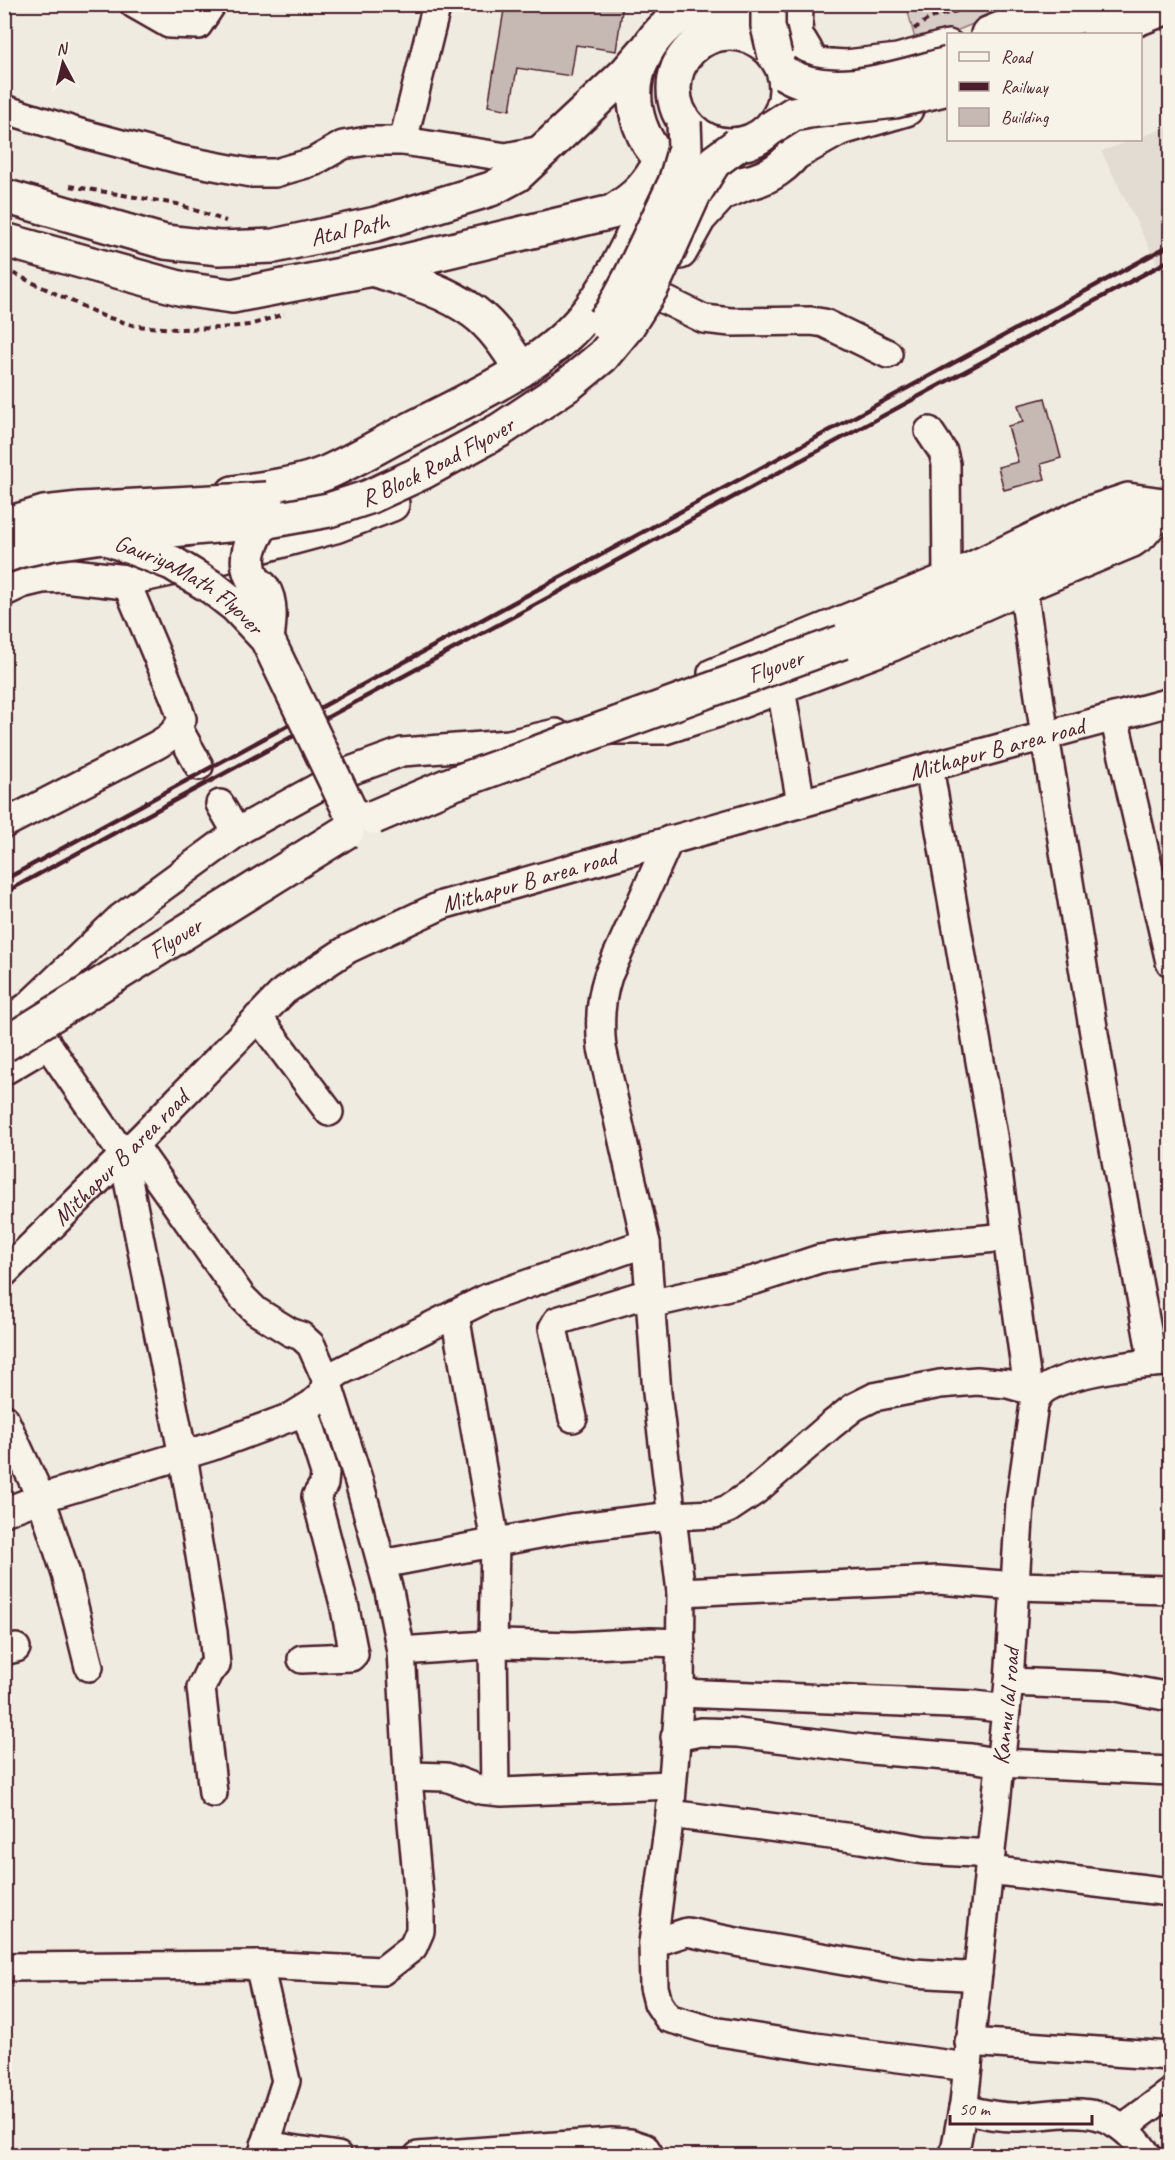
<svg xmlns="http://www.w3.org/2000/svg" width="1175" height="2160" font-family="Caveat,sans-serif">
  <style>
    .built { fill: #e3dcd2 }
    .green { fill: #d8cdc6; stroke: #917678; stroke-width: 1.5 }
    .building { fill: #c6b8b3; stroke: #4a1f2b; stroke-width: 1.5 }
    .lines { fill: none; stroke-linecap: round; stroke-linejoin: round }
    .minor-casing { stroke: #4a1f2b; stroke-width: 32 }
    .major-casing { stroke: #4a1f2b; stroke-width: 38 }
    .highway-casing { stroke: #4a1f2b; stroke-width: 38 }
    .path { stroke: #4a1f2b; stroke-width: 4; stroke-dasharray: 6 4.5; stroke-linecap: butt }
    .minor { stroke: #f7f3e8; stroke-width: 27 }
    .major { stroke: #f7f3e8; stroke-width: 33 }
    .highway { stroke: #f7f3e8; stroke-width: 33 }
    .rail { stroke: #4a1f2b; stroke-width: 4.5 }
    .major-bridge-casing { stroke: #4a1f2b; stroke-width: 38; stroke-linecap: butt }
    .highway-bridge-casing { stroke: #4a1f2b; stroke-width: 38; stroke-linecap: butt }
    .major-bridge { stroke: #f7f3e8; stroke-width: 33 }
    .highway-bridge { stroke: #f7f3e8; stroke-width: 33 }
    .labels { text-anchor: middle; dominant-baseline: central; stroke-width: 5; stroke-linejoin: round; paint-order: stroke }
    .street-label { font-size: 24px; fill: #4a1f2b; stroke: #f7f3e8 }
  </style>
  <rect width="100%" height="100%" fill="#f0ebe0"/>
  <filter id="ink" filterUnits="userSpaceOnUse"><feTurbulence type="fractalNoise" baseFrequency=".0167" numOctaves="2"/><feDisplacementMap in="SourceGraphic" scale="12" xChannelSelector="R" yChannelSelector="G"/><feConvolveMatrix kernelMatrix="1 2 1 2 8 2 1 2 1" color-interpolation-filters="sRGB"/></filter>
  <g filter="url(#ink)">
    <polygon class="built" points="1170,126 1170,289 1101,151 1134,140 1140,140 1141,137"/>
    <polygon class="green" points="906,4 1019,5 917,47"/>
    <g class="building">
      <polygon points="505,4 623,4 616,51 576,45 571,76 517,68 510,110 488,106"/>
      <polygon points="1045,398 1061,458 1041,464 1045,479 1004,490 998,467 1018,462 1008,426 1023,422 1018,405"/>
    </g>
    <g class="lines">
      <defs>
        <g id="minor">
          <polyline points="134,4 169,24 198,25 212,4"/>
          <polyline points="798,39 799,4"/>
          <polyline points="4,109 80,133 178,159 251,173 275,173 313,162 343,145 367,141 403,141 506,157 547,149"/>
          <polyline points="403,141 437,4"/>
          <polyline points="657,296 704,319 731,322 811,321 824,323 888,354"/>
          <polyline points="929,431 943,452 946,464 947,577"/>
          <polyline points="1023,589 1045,736 1104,1094 1153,1363"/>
          <polyline points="712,673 959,572 1086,511 1128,497 1170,503"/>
          <polyline points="781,689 801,803"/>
          <polyline points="1114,717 1170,962"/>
          <polyline points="178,728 199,766"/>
          <polyline points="612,730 665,730 715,714 895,646 1023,589 1133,543 1143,536 1170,504"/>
          <polyline points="929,767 993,1136 1028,1389"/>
          <polyline points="220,804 237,833"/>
          <path d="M4,824L155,746C168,739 176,733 182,719L176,701L126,582"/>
          <path d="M669,840L608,976C600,1000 599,1022 602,1048L646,1243L657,1393L681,1592L680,1693L670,1814L653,1943L654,1987L658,2003L668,2018L713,2031L815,2047L968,2067"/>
          <polyline points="22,1012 48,1045 123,1155 183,1456 213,1632 216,1665 209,1671 201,1688 213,1793"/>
          <polyline points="258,1017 329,1112"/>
          <polyline points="4,1023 27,1007 119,919 242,829 342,774 402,752 509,744 556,733"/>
          <polyline points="4,1071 48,1045"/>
          <path id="s1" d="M4,1273L144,1135L284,991L348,949L442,905L929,767L1170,702"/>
          <polyline points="650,1304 755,1280 819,1259 878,1249 1007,1237"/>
          <polyline points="455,1315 495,1542 493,1645 495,1791"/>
          <polyline points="4,1418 41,1498 66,1574 89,1667"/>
          <polyline points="573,1418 553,1328 557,1321 649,1293"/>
          <polyline points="4,1512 41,1498 210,1447 291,1417 312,1404 322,1395 327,1381 339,1372 487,1298 646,1243"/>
          <polyline points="382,1564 571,1528 672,1516 714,1514 728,1509 755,1491 830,1426 854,1407 874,1397 940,1384 977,1381 1008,1384 1040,1393"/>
          <polyline points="681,1592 938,1580 1016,1586 1170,1590"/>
          <polyline points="4,1651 16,1648"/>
          <polyline points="401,1651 500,1644 574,1646 651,1642 681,1643"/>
          <polyline points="302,1659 351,1657 354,1654 344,1604 316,1497 324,1484 325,1473 305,1410"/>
          <polyline points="1009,1682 1111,1686 1170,1697"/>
          <polyline points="680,1693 975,1705 1006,1709"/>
          <polyline points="675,1737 701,1732 738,1733 871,1750 971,1758 1001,1763 1170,1771"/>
          <polyline points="409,1776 446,1777 481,1790 502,1792 672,1785"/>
          <polyline points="670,1814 861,1839 924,1850 991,1854"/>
          <polyline points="989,1870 1170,1892"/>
          <polyline points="653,1943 687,1932 741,1943 914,1973 964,1976 978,1973"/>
          <polyline points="259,1965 286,2081 262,2156"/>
          <polyline points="4,1967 259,1965 382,1971 413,1947 420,1931 420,1909 409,1790 401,1651 389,1591 359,1482 327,1381 311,1345 301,1336 290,1332 256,1311 241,1296 134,1145"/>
          <polyline points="969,2042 1170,2056"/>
          <path d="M963,2109C981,2113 999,2118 1018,2117C1076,2113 1109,2100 1148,2156"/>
          <polyline points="1124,2127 1170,2093"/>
          <polyline points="265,2145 338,2156"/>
          <polyline points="418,2156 611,2142 630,2143 645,2148 650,2156"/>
          <path id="s2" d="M954,2156L964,2103L1009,1682L1020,1503L1034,1404C1036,1400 1038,1395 1041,1392C1064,1372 1140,1363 1170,1362"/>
        </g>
        <g id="major">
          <path d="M715,4C707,6 696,7 689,11C646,33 624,79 640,125C649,151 670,173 697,180C829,217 865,17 730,4"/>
          <circle cx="730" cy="89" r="56"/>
          <polyline points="988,34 1053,8"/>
          <polyline points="1032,34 1109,4"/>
          <polyline points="1099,34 1170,6"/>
          <polyline points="812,65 846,67 898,61 948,47"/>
          <polyline points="797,152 838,129 906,109"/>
          <path id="s3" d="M4,196L165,242L219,248L274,246L376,224L491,189L517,175L625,74L644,52"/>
          <path d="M4,240L183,289L232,296L372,269L612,212C638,196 647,186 662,159"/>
          <polyline points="680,252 699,218 722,193 741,185"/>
          <path d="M372,269C407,280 444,290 474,312C492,325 510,351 521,370"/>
          <path d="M233,493C264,488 297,485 326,473C355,460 383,443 411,429C467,400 541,368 582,319C610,286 629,244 648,205"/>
          <polyline points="4,589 21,581 42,576 64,575 126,582 142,575 198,563 335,526 392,504"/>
        </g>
        <polyline id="highway" points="842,642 1170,503"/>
      </defs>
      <use href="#minor" class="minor-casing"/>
      <use href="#major" class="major-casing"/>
      <use href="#highway" class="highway-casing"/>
      <g class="path">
        <polyline points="914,29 930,18 983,4"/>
        <polyline points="70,186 177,204 226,221"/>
        <polyline points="4,269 103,316 136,326 176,329 219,328 250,325 284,314"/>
      </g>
      <use href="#minor" class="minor"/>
      <use href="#major" class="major"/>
      <use href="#highway" class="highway"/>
      <g class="rail">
        <polyline points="4,880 1170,245"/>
        <polyline points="4,893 1170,260"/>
      </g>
      <defs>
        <g id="major-bridge">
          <polyline points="768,4 768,26 775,56"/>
          <path d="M784,73C831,102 899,77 948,64"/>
          <polyline points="771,128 793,114 809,111 895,101 948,88"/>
          <polyline points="604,322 611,313 631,276 675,183 685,148 684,122"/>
          <path d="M263,522C252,540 242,558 253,579C255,583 260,585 263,589C272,602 269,624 267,639"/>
          <polyline points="4,525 44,513 80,509 267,499"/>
          <path id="s4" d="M110,539L172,563L213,588L236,606L267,639L349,809"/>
          <path id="s5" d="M4,556L18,551L54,543L103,536L263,522L329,510L369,497L423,472L500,430L569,384L603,356L627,327L652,287L694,194L714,162L737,145"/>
        </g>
        <g id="highway-bridge">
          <path id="s6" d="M374,817L449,785L842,642"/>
          <path id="s7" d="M4,1045L347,831"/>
        </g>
      </defs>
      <use href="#major-bridge" class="major-bridge-casing"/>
      <use href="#highway-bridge" class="highway-bridge-casing"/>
      <use href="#major-bridge" class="major-bridge"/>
      <use href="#highway-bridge" class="highway-bridge"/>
    </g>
  </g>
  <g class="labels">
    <g class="street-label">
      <text stroke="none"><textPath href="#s3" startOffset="354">Atal Path</textPath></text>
      <text stroke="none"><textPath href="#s5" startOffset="448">R Block Road Flyover</textPath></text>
      <text stroke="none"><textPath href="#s4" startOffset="92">GauriyaMath Flyover</textPath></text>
      <text stroke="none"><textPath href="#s6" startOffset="429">Flyover</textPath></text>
      <text stroke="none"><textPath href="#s1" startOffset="1154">Mithapur B area road</textPath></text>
      <text stroke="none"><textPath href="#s1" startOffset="668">Mithapur B area road</textPath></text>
      <text stroke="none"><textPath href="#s7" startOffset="202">Flyover</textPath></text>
      <text stroke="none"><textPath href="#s1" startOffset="164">Mithapur B area road</textPath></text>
      <text stroke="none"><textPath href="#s2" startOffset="453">Kannu lal road</textPath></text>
    </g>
  </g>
  <rect width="1175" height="2160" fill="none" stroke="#f7f3e8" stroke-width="24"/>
  <rect x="12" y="12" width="1151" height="2136" fill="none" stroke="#4a1f2b" stroke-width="2" filter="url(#ink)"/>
  <rect x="947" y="33" width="195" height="108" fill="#f7f3e8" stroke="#b29e9c" stroke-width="1.5"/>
  <rect x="959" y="52" width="30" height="9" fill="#f7f3e8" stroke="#b29e9c" stroke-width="1.5"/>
  <text x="1001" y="63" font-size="18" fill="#4a1f2b">Road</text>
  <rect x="959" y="82" width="30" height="9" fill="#4a1f2b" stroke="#b29e9c" stroke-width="1.5"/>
  <text x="1001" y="93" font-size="18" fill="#4a1f2b">Railway</text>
  <rect x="959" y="108" width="30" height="18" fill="#c6b8b3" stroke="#b29e9c" stroke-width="1.5"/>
  <text x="1001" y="123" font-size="18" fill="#4a1f2b">Building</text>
  <g transform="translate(63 63) rotate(353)" stroke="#f7f3e8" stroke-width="4.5" paint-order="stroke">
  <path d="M0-4.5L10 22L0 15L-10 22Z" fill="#4a1f2b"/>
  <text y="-9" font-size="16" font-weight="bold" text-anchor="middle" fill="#4a1f2b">N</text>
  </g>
  <path d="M950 2115v9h142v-9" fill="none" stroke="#4a1f2b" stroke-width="3"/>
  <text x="959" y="2115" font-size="18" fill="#4a1f2b" stroke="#f7f3e8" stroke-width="4.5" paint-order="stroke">50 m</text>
</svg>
